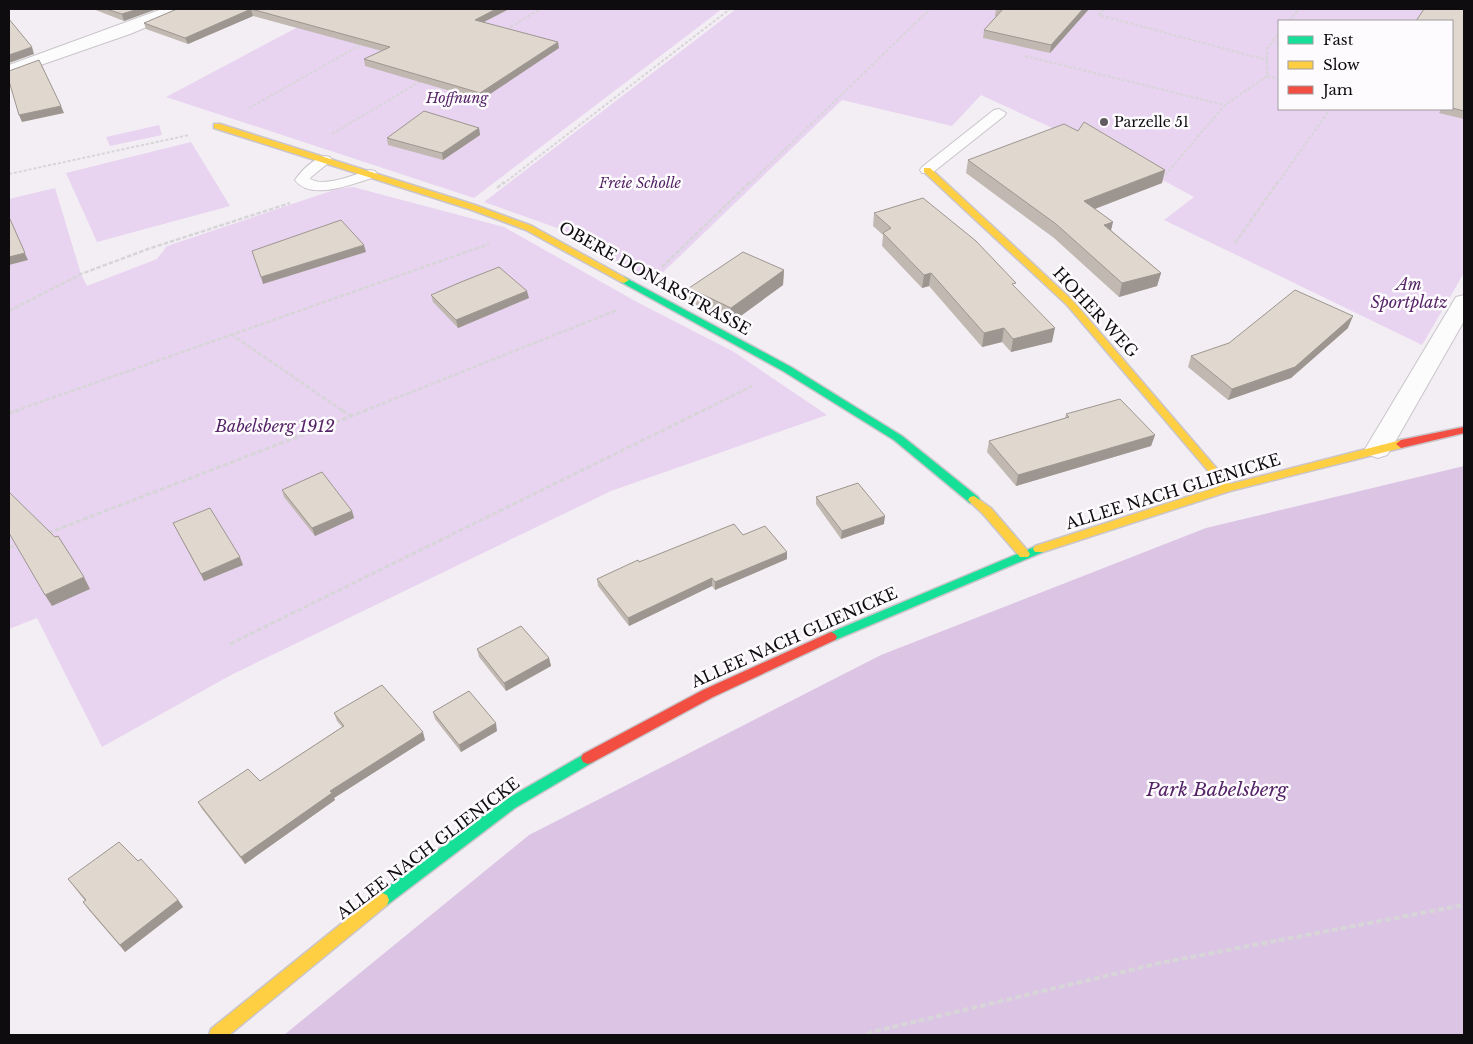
<svg xmlns="http://www.w3.org/2000/svg" width="1473" height="1044" font-family="'Libre Baskerville',serif">
  <style>
    .green { fill: #e8d4f0; fill-rule: evenodd }
    .forest { fill: #dcc4e5 }
    .lines { fill: none; stroke-linecap: round; stroke-linejoin: round }
    .lane-casing { stroke: #c9c5ca; stroke-width: 2 }
    .street-casing { stroke: #c9c5ca; stroke-width: 2 }
    .fast-casing { stroke: #c9c5ca; stroke-width: 3 }
    .slow-casing { stroke: #c9c5ca; stroke-width: 3 }
    .jam-casing { stroke: #c9c5ca; stroke-width: 3 }
    .path-far3 { stroke: #d7d5d8; stroke-width: 2; stroke-dasharray: 3 2; stroke-linecap: butt }
    .path-far2 { stroke: #d7d5d8; stroke-width: 2.5; stroke-dasharray: 4.5 2; stroke-linecap: butt }
    .path-far1 { stroke: #d7d5d8; stroke-width: 3; stroke-dasharray: 5 2.5; stroke-linecap: butt }
    .path { stroke: #d7d5d8; stroke-width: 4; stroke-dasharray: 6 3; stroke-linecap: butt }
    .lane { fill: #fdfcfd; fill-rule: evenodd }
    .street { fill: #fdfcfd; fill-rule: evenodd }
    .fast { fill: #16e098; fill-rule: evenodd }
    .slow { fill: #ffcf43; fill-rule: evenodd }
    .jam { fill: #f24e42; fill-rule: evenodd }
    .wall { fill: #c1b9b1 }
    .shaded-wall { fill: #9d9690 }
    .building { fill: #e0d7ce; stroke: #9d9690 }
    .poi-dot { fill: #5f5b60; stroke: #fdfbfd; stroke-width: 2 }
    .labels { text-anchor: middle; dominant-baseline: central; stroke-width: 5; stroke-linejoin: round; paint-order: stroke }
    .far-park-label { font-size: 14px; font-style: italic; fill: #552467; stroke: #fdfbfd }
    .far-poi-label { font-size: 14px; fill: #0f0c10; stroke: #fdfbfd; text-anchor: start }
    .street-label { font-size: 16px; fill: #0f0c10; stroke: #fdfbfd }
    .park-label { font-size: 16px; font-style: italic; fill: #552467; stroke: #fdfbfd }
    .near-park-label { font-size: 19px; font-style: italic; fill: #552467; stroke: #fdfbfd }
  </style>
  <rect width="100%" height="100%" fill="#f3eef4"/>
  <g class="green">
    <polygon points="332,9 722,9 474,198 166,97"/>
    <path d="M736,9H1464V273L1422,345L1164,220L1194,197L1150,173L981,95L952,126L842,100L651,284L560,229L484,202ZM1279,21H1452V109H1279Z"/>
    <polygon points="159,125 162,135 110,146 106,137"/>
    <polygon points="191,142 230,206 97,242 66,173"/>
    <polygon points="353,187 504,227 637,302 734,352 827,415 611,491 231,675 102,747 37,618 9,629 9,199 55,188 81,274 87,286 157,259 167,246 337,189"/>
  </g>
  <polygon class="forest" points="1464,466 1464,1035 284,1035 529,835 881,655 1206,528"/>
  <g class="lines">
    <defs>
      <g id="lane">
        <polygon points="999,109 1006,113 1004,116 932,173 922,173 920,170 922,167 994,110"/>
        <path d="M325,156L330,157L332,160L311,177L310,179C326,188 354,174 370,170L375,171L377,174L375,177C354,183 311,202 295,180C302,170 313,159 325,156Z"/>
      </g>
      <g id="street">
        <polygon points="162,9 184,9 182,12 130,34 9,76 9,65"/>
        <polygon points="1464,295 1464,321 1391,449 1387,455 1378,458 1369,455 1365,449 1453,302 1456,297"/>
      </g>
      <g id="fast">
        <polygon points="624,277 791,367 902,436 978,497 980,500 978,503 970,503 894,440 783,371 621,282 621,278"/>
        <polygon points="1039,545 1045,549 1043,552 835,640 827,640 825,637 827,634"/>
        <polygon points="588,752 593,754 595,758 593,762 515,808 387,905 382,907 377,905 375,900 377,895 505,800"/>
      </g>
      <g id="slow">
        <polygon points="214,124 220,124 475,205 532,226 629,280 624,283 621,282 526,230 469,209 214,128"/>
        <polygon points="924,168 930,168 1073,301 1230,484 1401,440 1406,444 1401,448 1230,491 1043,552 1035,552 1033,549 1035,546 1221,486 1067,305 924,172"/>
        <polygon points="974,496 991,508 1028,551 1030,554 1028,557 1020,557 983,514 968,500 970,497"/>
        <polygon points="382,893 387,895 389,900 387,905 229,1035 209,1035 211,1029 377,895"/>
      </g>
      <g id="jam">
        <polygon points="1464,427 1464,433 1401,448 1396,444 1401,440"/>
        <polygon points="831,632 835,634 837,637 835,640 713,697 593,762 588,764 583,762 581,758 583,754 703,690"/>
      </g>
    </defs>
    <use href="#lane" class="lane-casing"/>
    <use href="#street" class="street-casing"/>
    <use href="#fast" class="fast-casing"/>
    <use href="#slow" class="slow-casing"/>
    <use href="#jam" class="jam-casing"/>
    <g class="path-far3">
      <polyline points="1104,9 1099,15 1267,60"/>
      <polyline points="1289,21 1299,9"/>
      <polyline points="506,30 540,9"/>
      <polyline points="1025,56 1225,105"/>
      <polyline points="1267,76 1279,79"/>
      <polyline points="249,108 364,43"/>
      <polyline points="332,134 421,81"/>
      <polyline points="9,174 189,135"/>
      <polyline points="1165,175 1225,105 1267,76 1267,48 1279,33"/>
      <polyline points="503,184 730,9"/>
      <polyline points="749,184 930,9"/>
      <polyline points="1277,184 1330,109"/>
    </g>
    <g class="path-far2">
      <polyline points="497,188 504,182"/>
      <polyline points="1235,243 1278,182"/>
      <polyline points="662,267 750,182"/>
      <polyline points="9,311 81,274 148,249 290,203"/>
      <polyline points="231,334 343,411"/>
      <polyline points="15,411 489,244"/>
      <polyline points="364,411 617,310"/>
      <polyline points="702,411 754,385"/>
    </g>
    <g class="path-far1">
      <polyline points="342,410 351,416"/>
      <polyline points="9,413 19,410"/>
      <polyline points="48,533 367,410"/>
      <polyline points="9,548 18,544"/>
      <polyline points="230,644 704,410"/>
    </g>
    <polyline class="path" points="867,1035 872,1032 1160,963 1464,905"/>
    <use href="#lane" class="lane"/>
    <use href="#street" class="street"/>
    <use href="#fast" class="fast"/>
    <use href="#slow" class="slow"/>
    <use href="#jam" class="jam"/>
  </g>
  <g class="wall">
    <polygon points="93,9 157,9 124,21"/>
    <polygon points="177,9 509,9 484,22 559,48 481,100 365,66 364,59 382,51 253,16 188,44 146,29 144,23"/>
    <polygon points="996,9 1089,9 1050,53 983,38 984,30 996,16 995,16"/>
    <polygon points="1464,9 1464,119 1439,113 1441,109 1452,109"/>
    <polygon points="479,128 480,135 443,160 388,145 387,138"/>
    <polygon points="1078,131 1165,170 1162,183 1095,209 1111,230 1161,273 1157,286 1119,297 1054,238 966,173 968,160"/>
    <polygon points="874,213 1015,287 1052,342 1011,352 1002,342 982,347 929,286 922,288 882,246 883,235 873,226"/>
    <polygon points="784,270 783,285 731,323 689,303 689,288"/>
    <polygon points="431,295 529,298 458,328 433,302"/>
    <polygon points="1348,328 1291,378 1228,400 1188,367 1191,356"/>
    <polygon points="1066,414 1155,435 1151,446 1016,486 987,452 989,441 1065,418"/>
    <polygon points="282,490 352,511 354,518 315,536 284,497"/>
    <polygon points="816,497 884,524 841,539 816,504"/>
    <polygon points="173,523 243,565 204,581"/>
    <polygon points="787,552 787,559 715,590 712,586 629,626 598,586 597,579 639,562"/>
    <polygon points="477,649 549,658 551,666 506,691 479,657"/>
    <polygon points="433,712 497,731 461,752 435,719"/>
    <polygon points="334,713 425,740 334,798 335,800 245,864 202,809 198,802 260,781 342,727 337,721"/>
    <polygon points="138,861 178,900 183,907 125,952 88,909 83,902 85,901 68,879"/>
  </g>
  <g class="shaded-wall">
    <polygon points="138,9 157,9 124,21 122,14"/>
    <polygon points="251,9 253,16 188,44 185,38"/>
    <polygon points="496,9 509,9 476,26 475,20"/>
    <polygon points="1083,9 1089,9 1050,53 1051,45"/>
    <polygon points="558,42 559,48 481,100 480,93"/>
    <polygon points="32,47 34,54 9,63 9,55"/>
    <polygon points="61,106 64,113 22,122 19,115"/>
    <polygon points="479,128 480,135 443,160 442,153"/>
    <polygon points="1165,170 1162,183 1081,214 1084,201"/>
    <polygon points="1113,222 1110,235 1104,225"/>
    <polygon points="13,227 28,260 9,265 9,257"/>
    <polygon points="364,245 366,252 263,284 261,277"/>
    <polygon points="784,270 783,285 731,323 731,308"/>
    <polygon points="931,273 929,286 922,288 924,275"/>
    <polygon points="1161,273 1157,286 1119,297 1122,283"/>
    <polygon points="527,291 529,298 458,328 456,320"/>
    <polygon points="1353,316 1348,328 1291,378 1228,400 1232,389"/>
    <polygon points="1004,328 1002,342 982,347 984,333"/>
    <polygon points="1055,328 1052,342 1011,352 1013,339"/>
    <polygon points="1155,435 1151,446 1016,486 1018,475"/>
    <polygon points="352,511 354,518 315,536 312,528"/>
    <polygon points="885,516 884,524 841,539 842,531"/>
    <polygon points="787,552 787,559 715,590 715,582"/>
    <polygon points="240,557 243,565 204,581 201,574"/>
    <polygon points="84,577 90,589 52,606 45,595"/>
    <polygon points="712,578 712,586 629,626 628,618"/>
    <polygon points="549,658 551,666 506,691 504,683"/>
    <polygon points="496,723 497,731 461,752 459,745"/>
    <polygon points="423,732 425,740 334,798 335,800 245,864 241,857 330,791"/>
    <polygon points="178,900 183,907 125,952 120,945"/>
  </g>
  <g class="building">
    <polygon points="106,9 138,9 122,14"/>
    <polygon points="177,9 496,9 475,20 558,42 480,93 364,59 390,47 251,9 185,38 144,23"/>
    <polygon points="1001,9 1083,9 1051,45 984,30 1003,9"/>
    <polygon points="1424,9 1464,9 1464,111 1452,108 1452,21 1416,21"/>
    <polygon points="9,19 32,47 9,55"/>
    <polygon points="39,60 61,106 19,115 9,81 9,71"/>
    <polygon points="424,111 479,128 442,153 387,138"/>
    <polygon points="1084,122 1165,170 1084,201 1113,222 1104,225 1161,273 1122,283 1056,224 968,160 1064,124 1078,131"/>
    <polygon points="923,198 976,241 1016,283 1012,284 1055,328 1013,339 1004,328 984,333 931,273 924,275 883,233 891,228 874,213"/>
    <polygon points="10,219 25,253 9,257 9,220"/>
    <polygon points="341,220 364,245 261,277 252,251"/>
    <polygon points="743,252 784,270 731,308 689,288"/>
    <polygon points="499,267 527,291 456,320 431,295 461,282"/>
    <polygon points="1295,290 1353,316 1295,367 1232,389 1191,356 1229,343"/>
    <polygon points="1120,399 1155,435 1018,475 989,441 1069,417 1066,414"/>
    <polygon points="322,472 352,511 312,528 282,490"/>
    <polygon points="858,483 885,516 842,531 816,497"/>
    <polygon points="9,492 55,537 58,536 84,577 45,595 9,533"/>
    <polygon points="210,508 240,557 201,574 173,523"/>
    <polygon points="734,524 743,535 765,526 787,552 715,582 712,578 628,618 597,579 638,560 639,562"/>
    <polygon points="521,626 549,658 504,683 477,649"/>
    <polygon points="382,685 423,732 330,791 332,793 241,857 198,802 248,769 260,781 344,726 334,713"/>
    <polygon points="469,691 496,723 459,745 433,712"/>
    <polygon points="119,842 138,861 141,859 178,900 120,945 83,902 86,900 68,879"/>
  </g>
  <circle class="poi-dot" cx="1104" cy="122" r="5"/>
  <g class="labels">
    <g class="far-park-label">
      <text x="457" y="98">Hoffnung</text>
      <text x="640" y="183">Freie Scholle</text>
    </g>
    <g class="far-poi-label">
      <text x="1114" y="122">Parzelle 51</text>
    </g>
    <g class="street-label">
      <text transform="translate(655 278) rotate(29)">OBERE DONARSTRASSE</text>
      <text transform="translate(1096 312) rotate(47)">HOHER WEG</text>
      <text transform="translate(1173 491) rotate(-17)">ALLEE NACH GLIENICKE</text>
      <text transform="translate(794 637) rotate(-24)">ALLEE NACH GLIENICKE</text>
      <text transform="translate(428 848) rotate(-37)">ALLEE NACH GLIENICKE</text>
    </g>
    <g class="park-label">
      <text x="1409" y="284">Am<tspan x="1409" dy="18">Sportplatz</tspan></text>
      <text x="275" y="426">Babelsberg 1912</text>
    </g>
    <g class="near-park-label">
      <text x="1217" y="789">Park Babelsberg</text>
    </g>
  </g>
  <rect width="1473" height="1044" fill="none" stroke="#0f0c10" stroke-width="20"/>
  <rect x="1278" y="20" width="175" height="90" fill="#fdfbfd" stroke="#9e9b9e"/>
  <rect x="1288" y="36" width="25" height="8" fill="#16e098" stroke="#9e9b9e"/>
  <text x="1323" y="45" font-size="15" fill="#0f0c10">Fast</text>
  <rect x="1288" y="61" width="25" height="8" fill="#ffcf43" stroke="#9e9b9e"/>
  <text x="1323" y="70" font-size="15" fill="#0f0c10">Slow</text>
  <rect x="1288" y="86" width="25" height="8" fill="#f24e42" stroke="#9e9b9e"/>
  <text x="1323" y="95" font-size="15" fill="#0f0c10">Jam</text>
</svg>
